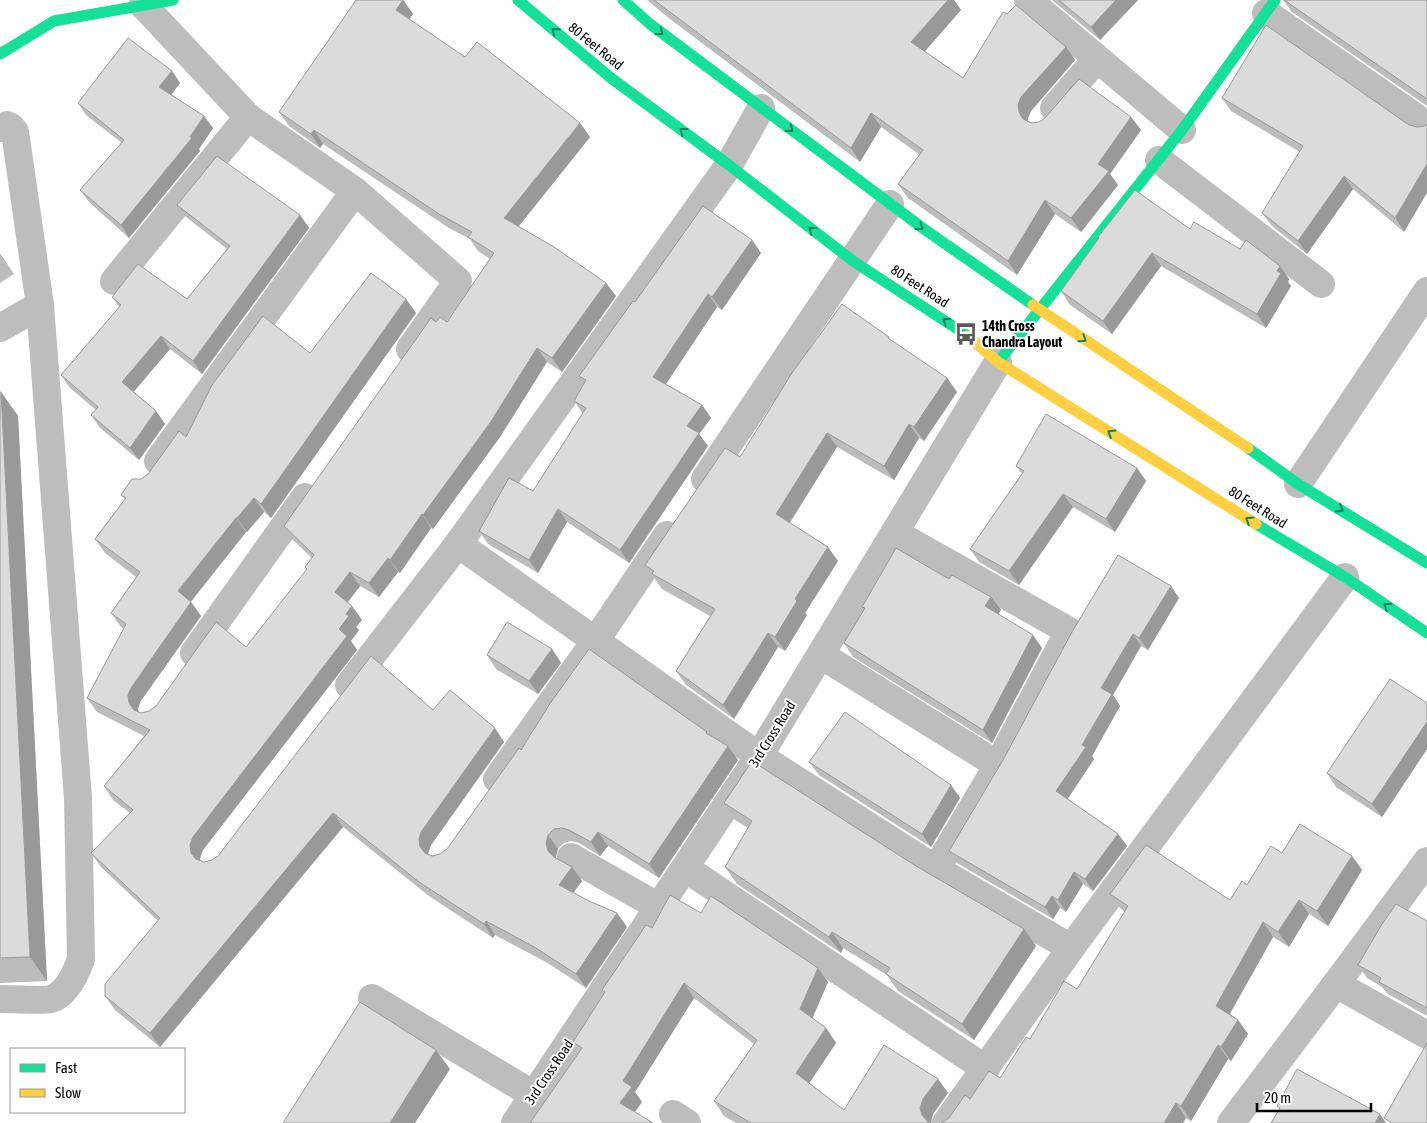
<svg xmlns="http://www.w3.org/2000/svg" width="1427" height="1123" font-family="'Asap Condensed',sans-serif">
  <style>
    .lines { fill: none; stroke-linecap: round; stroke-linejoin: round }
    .street { stroke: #bdbdbd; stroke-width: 28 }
    .fast { stroke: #16e098; stroke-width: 11 }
    .slow { stroke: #ffcf43; stroke-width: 11 }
    .wall { fill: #bcbcbc }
    .shaded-wall { fill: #999 }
    .building { fill: #dbdbdb; stroke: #999 }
    .oneway { stroke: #0d865b }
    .labels { text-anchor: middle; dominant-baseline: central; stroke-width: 4; stroke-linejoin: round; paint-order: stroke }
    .street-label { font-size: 14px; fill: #000; stroke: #fff }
    .poi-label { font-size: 14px; font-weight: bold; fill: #000; stroke: #fff; text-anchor: start }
  </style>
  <rect width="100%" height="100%" fill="#fff"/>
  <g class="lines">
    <g class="street">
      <polyline points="1028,0 1182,130"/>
      <polyline points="143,5 248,117 355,191 458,281 410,349"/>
      <polyline points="1266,13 1427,125"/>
      <polyline points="761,108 729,165 458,544 759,756 936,869 1071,948 946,1123"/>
      <polyline points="1054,108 1097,59"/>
      <path d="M0,128L7,125L11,127L15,132L40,305L78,798L81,959C76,973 67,994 51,999C44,1001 10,999 0,999"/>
      <polyline points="1159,160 1321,284"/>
      <polyline points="114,281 248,117"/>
      <polyline points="0,328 40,305"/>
      <polyline points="158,461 355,191"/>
      <polyline points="705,479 890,204"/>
      <polyline points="1298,484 1427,291"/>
      <polyline points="895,533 1069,631 998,765 936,869"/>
      <polyline points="194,653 305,497"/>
      <polyline points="821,655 998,765"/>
      <polyline points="349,685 458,544"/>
      <polyline points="497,779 596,640 667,535"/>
      <polyline points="571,857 659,907"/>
      <polyline points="685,868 986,1069"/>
      <polyline points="1071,948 1345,577"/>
      <polyline points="1336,984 1427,1035"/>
      <polyline points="372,998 534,1095"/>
      <polyline points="673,1114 687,1123"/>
      <polyline points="515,1123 759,756 998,362"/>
      <polyline points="1231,1123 1336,984 1427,861"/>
    </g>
    <g class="fast">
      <polyline points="518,0 611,78 729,165 853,261 968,336"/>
      <polyline points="623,0 650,24 924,229 1033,305"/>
      <polyline points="0,54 54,21 173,0"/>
      <polyline points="998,362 1182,130 1275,0"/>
      <polyline points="1248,448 1298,484 1427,563"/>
      <polyline points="1256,524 1345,577 1427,633"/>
    </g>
    <g class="slow">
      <polyline points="1033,305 1248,448"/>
      <polyline points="968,336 998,362 1256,524"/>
    </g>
  </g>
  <g class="wall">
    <polygon points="403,0 413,14 409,19 465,57 580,123 590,137 519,226 606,283 616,296 562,372 547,362 500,437 433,529 431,528 400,573 398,572 379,597 360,586 347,602 362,620 356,627 359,630 351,641 357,650 203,850 200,858 200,860 204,862 212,860 433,710 504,742 431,845 428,853 429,854 432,856 440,854 447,849 521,750 707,732 710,736 728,746 738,760 659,878 608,846 600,856 579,843 571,841 564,843 558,849 556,858 572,867 582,881 573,892 627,927 586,988 546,962 495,935 493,938 429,896 343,827 160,1047 115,1010 105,996 158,921 101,867 91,853 130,813 113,800 104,786 144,736 97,712 87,698 124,629 121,627 111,613 136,577 105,553 95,539 125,499 121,495 148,474 186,437 310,353 416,313 271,518 264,512 247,532 246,532 191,602 201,616 140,702 138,709 138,711 141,713 149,711 246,647 307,570 305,567 312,558 293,540 284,526 436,322 447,322 490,259 478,251 470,239 449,228 323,144 320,148 289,126 279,112"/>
    <polygon points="647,0 954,0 961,10 924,51 963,78 1066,47 1075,60 1031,111 1028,118 1028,121 1031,123 1131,117 1141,130 1110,174 1118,185 1081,232 1055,214 1017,275 908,198 898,184 920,155 881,127 860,162 670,19"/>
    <polygon points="1052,0 1138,0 1100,40"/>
    <polygon points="1283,0 1427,0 1427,106 1292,12"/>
    <polygon points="1266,25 1404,232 1353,189 1307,254 1272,226 1262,213 1300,152 1231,111 1222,98"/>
    <polygon points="172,71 180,83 171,95 204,116 213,128 199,149 200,151 129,238 89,202 80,190 122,143 86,115 78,103"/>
    <polygon points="177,205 300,215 309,228 202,374 170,349 133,392 156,411 165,424 139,460 100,428 91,415 96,410 70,388 61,375 119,307 112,297 187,299 227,249 186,217"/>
    <polygon points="1190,229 1280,266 1289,279 1288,282 1291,286 1266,328 1161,266 1112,334 1070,305 1061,291 1099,239 1098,237"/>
    <polygon points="752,240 761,253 722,310 717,307 666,384 702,405 711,418 699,434 708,446 629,563 567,522 538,573 488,544 479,531 533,491 583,414 574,401 585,383 579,376 635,302"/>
    <polygon points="0,254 14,274 0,283"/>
    <polygon points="947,378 957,392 924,441 919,438 894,480 837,447 790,523 838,561 805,613 807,615 785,651 778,647 734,719 686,685 676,671 710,616 662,589 645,565 740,457"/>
    <polygon points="0,392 1,392 18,416 47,981 0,983"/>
    <polygon points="1016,466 1137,468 1146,481 1115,532 1073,507 1019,585 979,562 970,549 1022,474"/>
    <polygon points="949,579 991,597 1001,610 998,614 1042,648 992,743 853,657 844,643 864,609 862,607"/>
    <polygon points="1179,598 1148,650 1141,646 1113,695 1120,706 1092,756 1094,759 1067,799 1118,834 1127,846 1093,891 1083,884 1066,912 1060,908 1053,919 957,863 949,851 1003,760 1072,632"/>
    <polygon points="552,649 561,663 538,694 496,669 487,655"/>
    <polygon points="1427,703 1427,749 1382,817 1336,787 1327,773"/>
    <polygon points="809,762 951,785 960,798 931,847 819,775"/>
    <polygon points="724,803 916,866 1024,929 1036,946 974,1040 898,991 887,975 843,948 841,953 737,884 725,867 748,828 735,820"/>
    <polygon points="1282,853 1352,856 1362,870 1328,926 1309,914 1289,947 1273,937 1230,1014 1238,1020 1248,1034 1231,1061 1228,1059 1191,1121 1186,1118 942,1123 970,1099 1000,1078 1030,1039 1077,989 1125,912 1120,908 1110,894 1230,900"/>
    <polygon points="701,913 818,968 828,982 812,1018 826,1028 836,1043 809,1083 844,1110 938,1079 948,1093 933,1114 930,1122 932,1123 736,1123 724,1116 714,1101 754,1044 694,998 635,1092 642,1102 530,1123 580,1051 573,1042 604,993 602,990 652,928"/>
    <polygon points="1427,921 1427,1016 1388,994 1382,987 1367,978 1358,965"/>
  </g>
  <g class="shaded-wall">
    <polygon points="403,0 413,14 406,24 396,10"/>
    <polygon points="948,0 954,0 961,10 921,56 911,42"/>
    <polygon points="1116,0 1138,0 1100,40 1091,27"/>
    <polygon points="1066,47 1075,60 1031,111 1028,118 1028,126 1032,132 1019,112 1018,105 1021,97"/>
    <polygon points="172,71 180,83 168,99 159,87"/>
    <polygon points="871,113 881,127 860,162 851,148"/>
    <polygon points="204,116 213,128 199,149 200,151 129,238 121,225 190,137"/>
    <polygon points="1131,117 1141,130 1110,174 1118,185 1081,232 1071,218 1098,164"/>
    <polygon points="580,123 590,137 514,232 504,218"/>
    <polygon points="314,130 323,144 320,148 311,134"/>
    <polygon points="1427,164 1427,193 1404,232 1395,218"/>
    <polygon points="1344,176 1353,189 1307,254 1298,241"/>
    <polygon points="1045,200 1055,214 1017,275 1008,261"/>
    <polygon points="300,215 309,228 202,374 193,361"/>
    <polygon points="752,240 761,253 722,310 712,297"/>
    <polygon points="1152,253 1161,266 1112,334 1103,321"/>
    <polygon points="0,254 14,274 0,255"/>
    <polygon points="1280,266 1289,279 1288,282 1291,286 1266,328 1257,314 1277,271"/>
    <polygon points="606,283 616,296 562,372 552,358"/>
    <polygon points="708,294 717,307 662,390 653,377"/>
    <polygon points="406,299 416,313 271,518 261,504"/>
    <polygon points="161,336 170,349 131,395 122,382"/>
    <polygon points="537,348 547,362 500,437 433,529 423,515"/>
    <polygon points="947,378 957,392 924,441 914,427"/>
    <polygon points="1,392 18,416 47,981 30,957"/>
    <polygon points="702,405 711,418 699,434 708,446 629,563 620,550 687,426"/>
    <polygon points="156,411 165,424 139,460 130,448"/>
    <polygon points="909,424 919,438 894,480 884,466"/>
    <polygon points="827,433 837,447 786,528 776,514"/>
    <polygon points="1137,468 1146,481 1115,532 1106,519"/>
    <polygon points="1063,494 1073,507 1019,585 1009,571"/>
    <polygon points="254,498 264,512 247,532 237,518"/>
    <polygon points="558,509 567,522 538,573 529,560"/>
    <polygon points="422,514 431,528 400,573 390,560"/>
    <polygon points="236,518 246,532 188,605 178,591"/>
    <polygon points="828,547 838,561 805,613 807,615 785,651 775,637 795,599"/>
    <polygon points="388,558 398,572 379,597 369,583"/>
    <polygon points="350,572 360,586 345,606 335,592"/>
    <polygon points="1171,586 1179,598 1148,650 1139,638"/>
    <polygon points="991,597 1001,610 995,619 985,606"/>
    <polygon points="191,602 201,616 140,702 138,709 139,717 129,703 128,695 131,688"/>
    <polygon points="352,606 362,620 356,627 359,630 351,641 357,650 203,850 200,858 201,866 191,853 190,845 193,837 339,629 346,614"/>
    <polygon points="768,633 778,647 734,719 723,705"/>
    <polygon points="1133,634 1141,646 1113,695 1120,706 1092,756 1094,759 1065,803 1056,791 1082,745 1101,688"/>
    <polygon points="1033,635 1042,648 992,743 983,730"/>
    <polygon points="552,649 561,663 538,694 529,681"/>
    <polygon points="1427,722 1427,749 1382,817 1372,804"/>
    <polygon points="495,728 504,742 431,845 428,853 430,861 420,847 419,839 421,832"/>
    <polygon points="728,746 738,760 659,878 649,864"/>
    <polygon points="951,785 960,798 931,847 922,834"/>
    <polygon points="333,813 343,827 160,1047 150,1033"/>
    <polygon points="598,832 608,846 600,856 591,842"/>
    <polygon points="1118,834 1127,846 1093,891 1085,879"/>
    <polygon points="548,835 558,849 555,858 558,865 548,851 546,844"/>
    <polygon points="1352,856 1362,870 1328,926 1317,911"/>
    <polygon points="572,867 582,881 569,899 559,885"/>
    <polygon points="1074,872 1083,884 1066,912 1058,900"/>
    <polygon points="1052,896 1060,908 1053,919 1045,907"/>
    <polygon points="1299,900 1309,914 1289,947 1278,932"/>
    <polygon points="617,913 627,927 586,988 576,974"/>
    <polygon points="486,921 495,935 493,938 484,924"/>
    <polygon points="1263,922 1273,937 1226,1020 1216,1006"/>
    <polygon points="1024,929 1036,946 974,1040 962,1024"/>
    <polygon points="832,932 843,948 841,953 829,937"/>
    <polygon points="818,968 828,982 810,1024 800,1009"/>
    <polygon points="684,983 694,998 635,1092 642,1102 631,1118 620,1103 623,1081"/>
    <polygon points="1238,1020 1248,1034 1231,1061 1221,1047"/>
    <polygon points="826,1028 836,1043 806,1088 796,1073"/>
    <polygon points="1218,1045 1228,1059 1191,1121 1181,1106"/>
    <polygon points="436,1050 450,1069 415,1123 390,1123"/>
    <polygon points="938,1079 948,1093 933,1114 931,1123 927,1123 922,1115 920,1108 923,1099"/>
    <polygon points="1176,1103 1186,1118 1183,1123 1164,1123"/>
    <polygon points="1380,1114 1386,1123 1375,1123"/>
  </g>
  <g class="building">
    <polygon points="356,0 403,0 396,10 465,57 477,42 580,123 504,218 554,247 606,283 552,358 537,348 490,423 423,515 422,514 390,560 388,558 369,583 350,572 335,592 352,606 346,614 349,616 339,629 347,636 193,837 190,845 191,853 196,859 204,862 212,860 218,856 371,656 433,710 450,690 495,728 421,832 419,839 420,847 425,853 432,856 440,854 447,849 519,748 521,750 549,705 589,649 707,732 706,733 728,746 649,864 598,832 591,842 569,830 562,828 554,829 548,835 546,844 548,851 554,857 572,867 559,885 589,901 617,913 576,974 536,948 486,921 484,924 419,882 333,813 150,1033 105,996 105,984 160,918 91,853 133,810 104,786 150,730 87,698 126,624 111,613 140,572 95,539 126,498 121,495 132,479 141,479 148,474 179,431 186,437 212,385 263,316 310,353 371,273 406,299 261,504 254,498 237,518 236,518 178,591 191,602 131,688 128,695 129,703 134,710 141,713 149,711 156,706 216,622 246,647 307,569 305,567 314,555 284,526 431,318 436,322 440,317 447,322 494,253 468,237 472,232 439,214 314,130 311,134 279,112"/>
    <polygon points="654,0 948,0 911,42 963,78 1003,12 1007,14 1016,5 1066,47 1021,97 1018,105 1019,112 1023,119 1031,123 1039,122 1045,118 1079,79 1131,117 1098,164 1109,171 1071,218 1045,200 1008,261 898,184 923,150 871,113 851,148"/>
    <polygon points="1059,0 1116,0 1091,27"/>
    <polygon points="1284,0 1427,0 1427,99"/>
    <polygon points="1266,25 1409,125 1417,127 1425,126 1427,124 1427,164 1395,218 1344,176 1298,241 1262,213 1303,146 1222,98"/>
    <polygon points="128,38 172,71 159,87 204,116 190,137 192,138 121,225 80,190 124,140 78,103"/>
    <polygon points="217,156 300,215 193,361 161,336 122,382 156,411 130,448 91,415 98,407 61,375 121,305 112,297 138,264 187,299 230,246 177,205"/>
    <polygon points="1135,190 1190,229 1194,222 1240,249 1246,240 1280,266 1277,271 1281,273 1257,314 1152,253 1103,321 1061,291 1099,238 1098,237"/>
    <polygon points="703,206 752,240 712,297 708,294 653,377 702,405 687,426 699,433 620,550 558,509 529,560 479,531 509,478 533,491 586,408 574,401 586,380 579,376 633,301 635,302"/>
    <polygon points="842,304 889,337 888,338 947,378 914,427 909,424 884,466 827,433 776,514 828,547 795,599 797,601 775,637 768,633 723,705 676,671 715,609 652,574 654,571 645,565 725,448 740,457 792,373"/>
    <polygon points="0,392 1,392 30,957 0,958"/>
    <polygon points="1046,414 1137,468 1106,519 1063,494 1009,571 970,549 1024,471 1016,466"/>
    <polygon points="896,548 949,579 952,575 991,597 985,606 1033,635 983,730 844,643 865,608 862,607"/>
    <polygon points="1118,555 1171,586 1139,638 1133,634 1101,688 1112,694 1082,745 1086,747 1056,791 1118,834 1085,879 1074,872 1058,900 1052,896 1045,907 949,851 1003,760 1072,632"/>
    <polygon points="507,622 552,649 529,681 487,655"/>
    <polygon points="1390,679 1427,703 1427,722 1372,804 1327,773"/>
    <polygon points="845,712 951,785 922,834 809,762"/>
    <polygon points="752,761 916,866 1024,929 962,1024 886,974 890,968 832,932 829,937 725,867 752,821 724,803"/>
    <polygon points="1300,824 1352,856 1317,911 1299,900 1278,932 1263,922 1216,1006 1238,1020 1221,1047 1218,1045 1181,1106 1176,1103 1164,1123 941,1123 949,1118 965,1095 970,1099 989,1071 1000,1078 1026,1037 1030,1039 1064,981 1077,989 1128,906 1110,894 1146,845 1230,900 1242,881 1247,885 1271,846 1282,853"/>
    <polygon points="670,895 701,913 711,896 818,968 800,1009 826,1028 796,1073 844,1110 884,1045 938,1079 923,1099 920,1108 922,1115 927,1121 932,1123 751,1123 714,1101 757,1040 684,983 623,1081 632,1087 620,1103 653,1123 530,1123 582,1048 573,1042 605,992 602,990 646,925 652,928"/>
    <polygon points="1396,904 1427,921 1427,1008 1379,982 1381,978 1358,965 1382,924"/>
    <polygon points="360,1002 436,1050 390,1123 283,1123"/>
    <polygon points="1427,1043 1427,1123 1392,1123 1384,1118"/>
    <polygon points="1297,1069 1380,1114 1375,1123 1271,1123 1280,1108 1277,1106"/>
  </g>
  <defs><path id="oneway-chevron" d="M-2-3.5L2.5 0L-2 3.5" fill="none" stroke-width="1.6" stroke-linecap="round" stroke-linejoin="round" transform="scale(1.25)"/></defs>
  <g class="oneway">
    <use href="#oneway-chevron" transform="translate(555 31) rotate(-140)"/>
    <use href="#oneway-chevron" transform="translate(660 32) rotate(37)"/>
    <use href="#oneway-chevron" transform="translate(790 129) rotate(37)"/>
    <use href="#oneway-chevron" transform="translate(683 131) rotate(-143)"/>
    <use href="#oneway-chevron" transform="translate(920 227) rotate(36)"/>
    <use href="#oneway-chevron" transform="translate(812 230) rotate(-142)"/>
    <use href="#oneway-chevron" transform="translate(946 321) rotate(-147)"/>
    <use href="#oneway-chevron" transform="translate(1083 339) rotate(34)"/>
    <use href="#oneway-chevron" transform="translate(1111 433) rotate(-148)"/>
    <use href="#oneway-chevron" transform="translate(1340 509) rotate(32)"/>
    <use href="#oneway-chevron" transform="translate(1249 520) rotate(-148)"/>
    <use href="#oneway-chevron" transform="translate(1387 606) rotate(-146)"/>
  </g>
  <defs>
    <symbol id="bus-bare" viewBox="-9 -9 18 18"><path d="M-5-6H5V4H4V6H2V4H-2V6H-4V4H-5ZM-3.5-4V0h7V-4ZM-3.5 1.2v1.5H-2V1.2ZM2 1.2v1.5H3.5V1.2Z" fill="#595959" stroke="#fff" stroke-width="2.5" paint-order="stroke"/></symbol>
  </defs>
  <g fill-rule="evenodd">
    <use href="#bus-bare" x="950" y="318" width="32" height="32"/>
  </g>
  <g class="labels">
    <g class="street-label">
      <text transform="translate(596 46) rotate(39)">80 Feet Road</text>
      <text transform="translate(920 286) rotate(33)">80 Feet Road</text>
      <text transform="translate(1258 507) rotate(32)">80 Feet Road</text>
      <text transform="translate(772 734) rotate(-58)">3rd Cross Road</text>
      <text transform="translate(549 1072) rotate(-56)">3rd Cross Road</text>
    </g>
    <g class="poi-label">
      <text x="982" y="326">14th Cross<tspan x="982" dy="16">Chandra Layout</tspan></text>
    </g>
  </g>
  <rect x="10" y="1048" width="175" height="65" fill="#ffffff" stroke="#999999"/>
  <rect x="20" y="1064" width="25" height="8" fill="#16e098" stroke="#999999"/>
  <text x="55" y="1073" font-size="15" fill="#000000">Fast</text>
  <rect x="20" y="1089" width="25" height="8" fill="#ffcf43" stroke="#999999"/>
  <text x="55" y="1098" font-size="15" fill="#000000">Slow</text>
  <path d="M1257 1103v8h114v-8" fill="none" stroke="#000000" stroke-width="2.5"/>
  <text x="1264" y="1103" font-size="15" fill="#000000" stroke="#ffffff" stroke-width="4" paint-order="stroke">20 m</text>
</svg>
